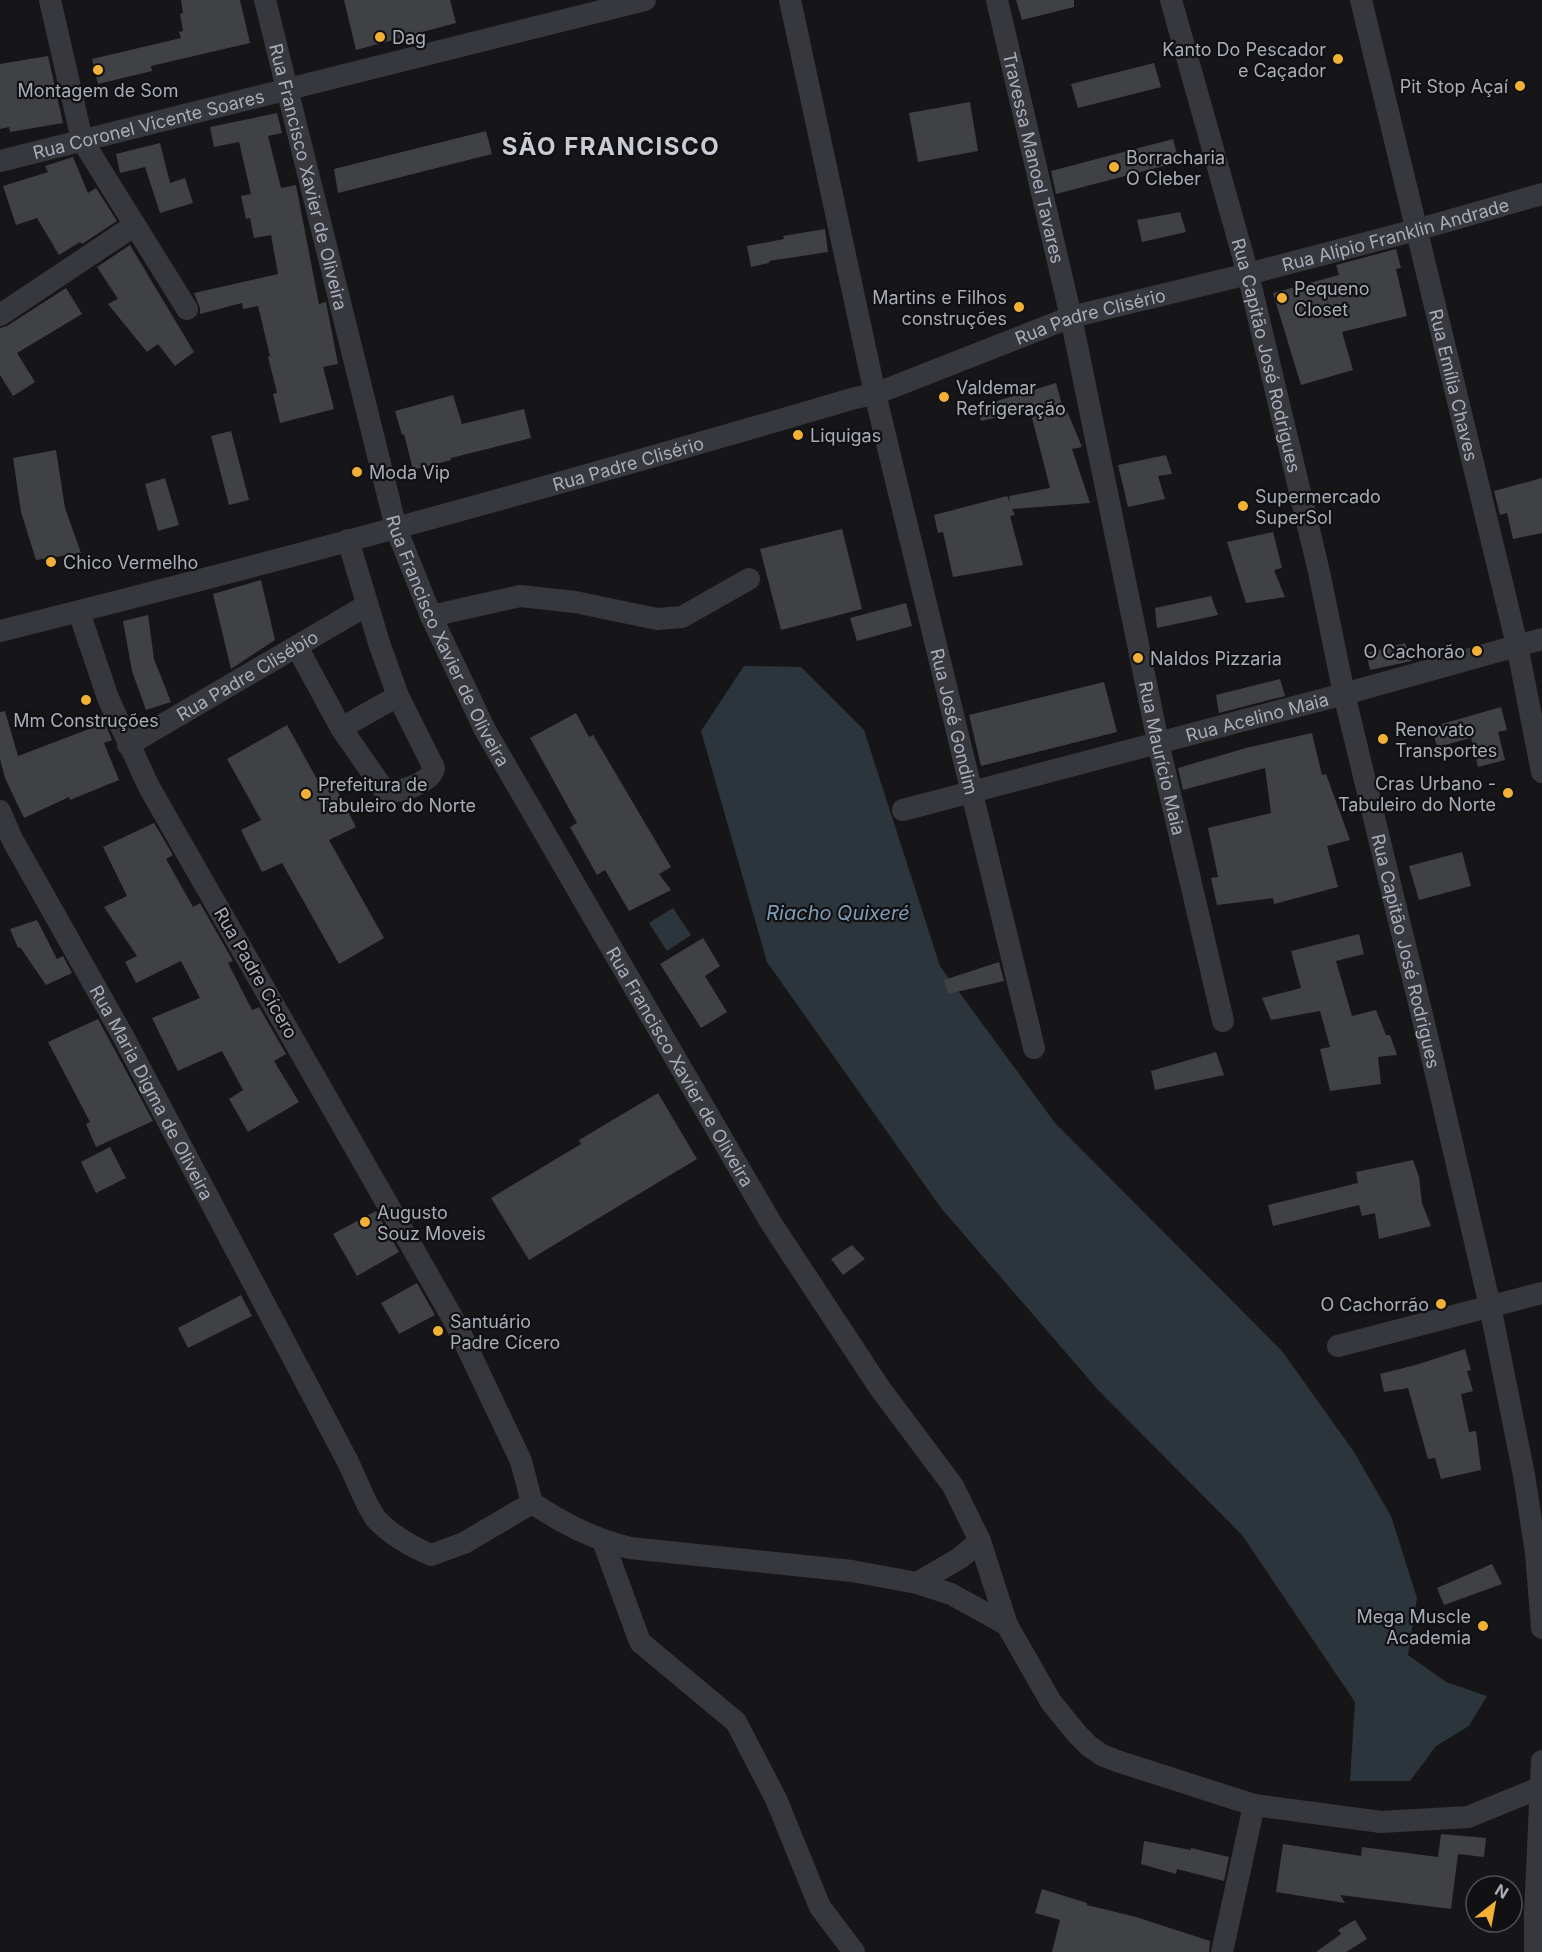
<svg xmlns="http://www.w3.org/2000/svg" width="1542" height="1952" font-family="Inter,sans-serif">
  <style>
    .water { fill: #2c353c }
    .building { fill: #404145 }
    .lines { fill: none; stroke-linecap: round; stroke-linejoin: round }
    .minor { stroke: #37383d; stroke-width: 22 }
    .poi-dot { fill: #f2b134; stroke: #111113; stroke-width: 2 }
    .labels { text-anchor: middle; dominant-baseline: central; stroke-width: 4.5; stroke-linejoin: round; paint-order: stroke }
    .poi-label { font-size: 18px; fill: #a8adb8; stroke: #111113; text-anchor: start }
    .street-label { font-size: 18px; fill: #a8adb8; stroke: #111113 }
    .water-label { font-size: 20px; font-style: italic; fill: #7f9bb3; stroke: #111113 }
    .district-label { font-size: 24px; font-weight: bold; letter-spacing: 1.5px; fill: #c9ccd4; stroke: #111113 }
  </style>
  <rect width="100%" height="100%" fill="#161618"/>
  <g class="water">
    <polygon points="744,666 801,667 864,730 940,966 1055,1123 1282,1351 1354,1452 1391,1516 1417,1598 1408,1655 1446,1682 1487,1696 1469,1726 1436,1746 1410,1781 1350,1781 1355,1702 1242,1535 1099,1391 941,1208 767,962 701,731"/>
    <polygon points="673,908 691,935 667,951 649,923"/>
  </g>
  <g class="building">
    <polygon points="181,0 240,0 250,43 151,66 152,71 98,84 92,59 181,38 179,32 183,31 180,14 183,13"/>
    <polygon points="344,0 450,0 456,23 356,50"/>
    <polygon points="1016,0 1074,0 1074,7 1022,20"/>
    <polygon points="48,56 63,123 10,132 9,127 0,129 0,64"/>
    <polygon points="1154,63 1161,87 1078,108 1071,84"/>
    <polygon points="970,102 978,151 918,162 909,113"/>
    <polygon points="277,113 282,133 268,136 281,188 296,185 319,304 326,302 338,364 323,367 334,409 280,423 273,394 277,393 268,357 270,356 258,306 243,309 242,303 200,314 200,308 194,293 278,274 271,235 254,238 250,218 246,219 241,196 251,194 239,142 214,147 210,127"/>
    <polygon points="486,131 492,154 338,193 334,169"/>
    <polygon points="1173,139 1179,162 1056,194 1051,171"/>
    <polygon points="160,143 170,183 185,178 193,203 160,213 145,167 120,173 116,154"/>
    <polygon points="73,157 88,193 96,188 117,221 82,244 80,242 59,255 37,218 16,225 3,186 48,172 45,166"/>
    <polygon points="1180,212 1186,232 1142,242 1137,220"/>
    <polygon points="825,229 828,252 769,261 769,263 751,267 747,246 784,239 783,236"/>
    <polygon points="130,245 194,352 175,366 158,344 147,352 108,304 118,299 97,267"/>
    <polygon points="1396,249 1401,268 1396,269 1407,316 1342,332 1353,370 1301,385 1273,293 1339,275 1336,265"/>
    <polygon points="66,288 82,314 17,353 35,382 13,396 0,375 0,328 7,326"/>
    <polygon points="1056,383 1064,412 1067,411 1082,447 1072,449 1090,503 1012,509 1015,515 1010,516 1023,565 953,577 943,532 938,533 934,515 1007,496 1010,502 1009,496 1050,488 1030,410 981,421 977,407"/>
    <polygon points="453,395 462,424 524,409 531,438 451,458 451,460 413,470 404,434 402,435 395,411"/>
    <polygon points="231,431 249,500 229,505 211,436"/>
    <polygon points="56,450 65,508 81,553 36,560 21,512 13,458"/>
    <polygon points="1166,455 1172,474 1158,476 1165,499 1128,507 1118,465"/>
    <polygon points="165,478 179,525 158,531 145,484"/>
    <polygon points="1542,478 1542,533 1513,539 1507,513 1500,515 1494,491"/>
    <polygon points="842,529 862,609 781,630 760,549"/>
    <polygon points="1273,532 1282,568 1274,570 1285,597 1246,603 1227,542"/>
    <polygon points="261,580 275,640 231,669 213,594"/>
    <polygon points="1211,596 1218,615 1157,628 1155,608"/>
    <polygon points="906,603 912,626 857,641 850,618"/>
    <polygon points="148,615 154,659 171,702 146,710 132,671 123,621"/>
    <polygon points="1405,643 1412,661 1370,670 1366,653"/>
    <polygon points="1280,679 1285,696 1219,713 1216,695"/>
    <polygon points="1104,682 1117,732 981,766 969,715"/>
    <polygon points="1501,707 1507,730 1498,732 1505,760 1478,767 1471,738 1437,747 1431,727"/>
    <polygon points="5,711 18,756 105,723 112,740 104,743 119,780 70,800 69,797 24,818 5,778 0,759 0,712"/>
    <polygon points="576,713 589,737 593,735 671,867 659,874 671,890 629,911 605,870 597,875 570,827 577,823 530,738"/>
    <polygon points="287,725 323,790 334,784 356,827 329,840 384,938 339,964 282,863 262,872 241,830 261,820 227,759"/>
    <polygon points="1312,733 1322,775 1326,774 1350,840 1327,846 1338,887 1274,904 1273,898 1217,905 1211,878 1218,877 1208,828 1271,813 1265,768 1183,790 1178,768 1246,748"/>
    <polygon points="154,823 173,855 166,859 193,907 200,903 233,961 228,963 252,1010 259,1007 286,1054 274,1061 299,1102 248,1132 229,1099 243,1090 222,1051 178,1071 152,1018 200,998 181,961 136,983 125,962 137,956 104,907 127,896 103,847"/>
    <polygon points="1462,852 1471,886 1419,900 1409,866"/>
    <polygon points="37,920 57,959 63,956 72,973 46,985 20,947 18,948 10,929"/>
    <polygon points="1359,934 1364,954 1336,961 1352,1016 1376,1010 1386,1035 1390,1035 1397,1055 1378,1057 1381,1084 1330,1091 1320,1049 1330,1047 1320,1011 1271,1020 1262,998 1301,988 1291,951"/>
    <polygon points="703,938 720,966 705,976 727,1012 701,1028 660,964"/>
    <polygon points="999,962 1004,981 948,994 944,980"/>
    <polygon points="98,1019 153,1121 96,1147 86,1124 90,1122 48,1042"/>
    <polygon points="1216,1052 1224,1075 1155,1090 1151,1071"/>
    <polygon points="658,1093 697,1159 529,1260 491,1198 581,1144 579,1140"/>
    <polygon points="110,1147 126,1178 96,1193 81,1162"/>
    <polygon points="1413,1160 1419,1177 1422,1203 1431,1226 1379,1239 1375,1213 1362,1216 1359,1205 1273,1226 1268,1205 1358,1183 1356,1172"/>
    <polygon points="376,1211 399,1252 357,1276 333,1234"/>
    <polygon points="852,1245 865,1259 843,1275 831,1259"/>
    <polygon points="417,1283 435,1315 399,1334 381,1303"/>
    <polygon points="241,1295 252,1316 188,1348 178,1328"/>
    <polygon points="1465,1349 1471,1370 1467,1371 1473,1391 1461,1394 1469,1432 1476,1431 1481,1470 1441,1479 1435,1458 1428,1459 1408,1388 1384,1392 1380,1374 1419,1364"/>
    <polygon points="1492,1564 1502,1584 1444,1605 1437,1588"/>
    <polygon points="1441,1834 1486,1838 1484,1857 1458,1854 1451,1909 1340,1895 1345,1903 1276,1892 1283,1844 1361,1856 1362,1847 1438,1857"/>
    <polygon points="1144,1841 1191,1850 1191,1848 1229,1857 1224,1881 1177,1869 1176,1874 1141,1864"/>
    <polygon points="1042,1889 1087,1903 1087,1905 1136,1917 1210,1941 1209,1952 1052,1952 1060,1920 1035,1913"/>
    <polygon points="1355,1920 1367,1939 1346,1952 1316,1952 1341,1934 1338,1930"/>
  </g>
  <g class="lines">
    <g class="minor">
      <polyline points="50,0 82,140 187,309"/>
      <path id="s1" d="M265,0L396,528L431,616L485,730L771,1223L879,1387L953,1486L980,1541L1007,1625"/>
      <path id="s2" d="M790,0L875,394L1034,1048"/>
      <path id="s3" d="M997,0L1071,317L1158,742L1223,1021"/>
      <path id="s4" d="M1171,0L1248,274L1319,572L1344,694L1428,1040L1490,1306L1524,1475L1536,1553L1542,1628"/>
      <path id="s5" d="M1361,0L1517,645L1542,772"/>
      <path id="s6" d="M0,161L645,0"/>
      <polyline points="0,315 135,225"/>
      <polyline points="431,616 520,596 575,602 657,619 682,617 749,579"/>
      <path id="s7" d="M0,631C287,560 572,481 855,398L875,394L1071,317L1248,274L1416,230L1542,194"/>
      <path d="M297,647L341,728L384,790C396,796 432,782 434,768L398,696L380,646L348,540"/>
      <polyline points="341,728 398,696"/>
      <path id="s8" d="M128,745L367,605"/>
      <path id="s9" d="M903,810L1344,694L1542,639"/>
      <path id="s10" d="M0,811L12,839L123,1036L348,1462L367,1504L376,1519C392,1536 410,1546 431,1555L464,1543L532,1503L521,1461L456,1324L149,787L108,698L79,612"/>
      <polyline points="1338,1346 1542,1293"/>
      <path d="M532,1503C566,1525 591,1538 630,1548L852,1571L917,1583L951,1594L1007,1625L1051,1702L1077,1734L1089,1746L1102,1755L1117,1761L1254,1805L1381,1822L1468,1817L1542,1787"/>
      <polyline points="603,1541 640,1642 736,1722 776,1799 820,1907 854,1952"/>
      <polyline points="917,1583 960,1558 980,1541"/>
      <polyline points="1222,1952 1254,1805"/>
      <polyline points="1535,1952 1535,1914 1542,1761"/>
    </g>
  </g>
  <g class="poi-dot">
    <circle cx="380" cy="37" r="6"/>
    <circle cx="1338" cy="59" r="6"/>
    <circle cx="98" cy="70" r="6"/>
    <circle cx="1520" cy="86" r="6"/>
    <circle cx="1114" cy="167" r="6"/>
    <circle cx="1282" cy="298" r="6"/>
    <circle cx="1019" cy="307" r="6"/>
    <circle cx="944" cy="397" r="6"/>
    <circle cx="798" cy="435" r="6"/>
    <circle cx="357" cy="472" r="6"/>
    <circle cx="1243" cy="506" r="6"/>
    <circle cx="51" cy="562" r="6"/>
    <circle cx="1477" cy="651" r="6"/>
    <circle cx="1138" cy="658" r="6"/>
    <circle cx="86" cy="700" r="6"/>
    <circle cx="1383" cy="739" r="6"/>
    <circle cx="1508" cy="793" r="6"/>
    <circle cx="306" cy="794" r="6"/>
    <circle cx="365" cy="1222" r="6"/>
    <circle cx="1441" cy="1304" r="6"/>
    <circle cx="438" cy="1331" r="6"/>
    <circle cx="1483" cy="1626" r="6"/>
  </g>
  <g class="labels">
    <g class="poi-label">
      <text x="392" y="37">Dag</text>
      <text x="1326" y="49" text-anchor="end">Kanto Do Pescador<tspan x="1326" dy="21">e Caçador</tspan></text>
      <text x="1508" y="86" text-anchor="end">Pit Stop Açaí</text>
      <text x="98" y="90" text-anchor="middle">Montagem de Som</text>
      <text x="1126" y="157">Borracharia<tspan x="1126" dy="21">O Cleber</tspan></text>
      <text x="1294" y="288">Pequeno<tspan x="1294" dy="21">Closet</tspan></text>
      <text x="1007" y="297" text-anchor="end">Martins e Filhos<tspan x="1007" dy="21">construções</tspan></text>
      <text x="956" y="387">Valdemar<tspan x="956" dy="21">Refrigeração</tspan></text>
      <text x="810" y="435">Liquigas</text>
      <text x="369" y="472">Moda Vip</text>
      <text x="1255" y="496">Supermercado<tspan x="1255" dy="21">SuperSol</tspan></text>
      <text x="63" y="562">Chico Vermelho</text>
      <text x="1465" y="651" text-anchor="end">O Cachorão</text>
      <text x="1150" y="658">Naldos Pizzaria</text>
      <text x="86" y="720" text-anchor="middle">Mm Construções</text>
      <text x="1395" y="729">Renovato<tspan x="1395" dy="21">Transportes</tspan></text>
      <text x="1496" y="783" text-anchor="end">Cras Urbano -<tspan x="1496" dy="21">Tabuleiro do Norte</tspan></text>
      <text x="318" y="784">Prefeitura de<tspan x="318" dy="21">Tabuleiro do Norte</tspan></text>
      <text x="377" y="1212">Augusto<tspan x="377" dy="21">Souz Moveis</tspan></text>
      <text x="1429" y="1304" text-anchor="end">O Cachorrão</text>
      <text x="450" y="1321">Santuário<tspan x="450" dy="21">Padre Cícero</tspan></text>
      <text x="1471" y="1616" text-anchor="end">Mega Muscle<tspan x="1471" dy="21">Academia</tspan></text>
    </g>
    <g class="street-label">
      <text stroke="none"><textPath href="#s6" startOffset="153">Rua Coronel Vicente Soares</textPath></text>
      <text stroke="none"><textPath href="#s3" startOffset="162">Travessa Manoel Tavares</textPath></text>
      <text stroke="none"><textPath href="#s1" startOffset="182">Rua Francisco Xavier de Oliveira</textPath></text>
      <text stroke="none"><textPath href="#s7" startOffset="1452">Rua Alípio Franklin Andrade</textPath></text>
      <text stroke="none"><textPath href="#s7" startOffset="1136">Rua Padre Clisério</textPath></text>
      <text stroke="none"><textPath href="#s4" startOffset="368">Rua Capitão José Rodrigues</textPath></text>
      <text stroke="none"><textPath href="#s5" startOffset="396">Rua Emília Chaves</textPath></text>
      <text stroke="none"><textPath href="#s7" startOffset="650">Rua Padre Clisério</textPath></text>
      <text stroke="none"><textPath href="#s1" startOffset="668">Rua Francisco Xavier de Oliveira</textPath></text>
      <text stroke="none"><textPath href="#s8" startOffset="138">Rua Padre Clisébio</textPath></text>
      <text stroke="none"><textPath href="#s9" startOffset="366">Rua Acelino Maia</textPath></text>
      <text stroke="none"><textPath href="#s2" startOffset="740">Rua José Gondim</textPath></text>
      <text stroke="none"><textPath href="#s3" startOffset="776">Rua Maurício Maia</textPath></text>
      <text stroke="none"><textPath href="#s4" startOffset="980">Rua Capitão José Rodrigues</textPath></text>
      <text transform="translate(256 973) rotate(60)">Rua Padre Cícero</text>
      <text stroke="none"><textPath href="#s1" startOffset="1154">Rua Francisco Xavier de Oliveira</textPath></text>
      <text stroke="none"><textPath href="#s10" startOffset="320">Rua Maria Digma de Oliveira</textPath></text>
    </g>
    <g class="water-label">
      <text x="838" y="913">Riacho Quixeré</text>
    </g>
    <g class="district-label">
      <text x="611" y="146">SÃO FRANCISCO</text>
    </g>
  </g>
  <g transform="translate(1494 1904) rotate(31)"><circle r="28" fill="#111113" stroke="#4d4f55" stroke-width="1.5"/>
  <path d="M0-4.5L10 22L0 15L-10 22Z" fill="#f2b134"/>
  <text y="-9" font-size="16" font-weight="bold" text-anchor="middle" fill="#a8adb8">N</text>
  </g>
</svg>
